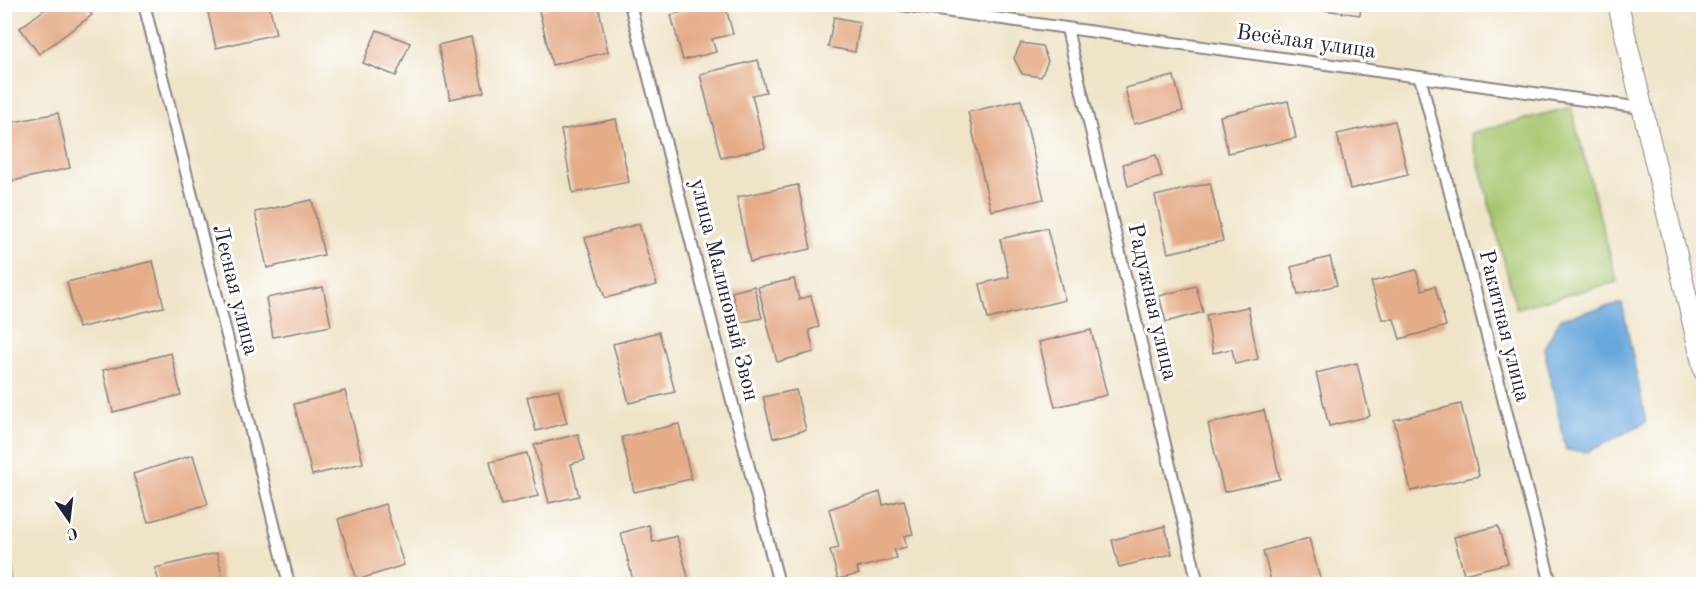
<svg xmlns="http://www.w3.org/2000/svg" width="1708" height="589" font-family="'Old Standard TT',serif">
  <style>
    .green { fill: #a7c66e; stroke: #647454; stroke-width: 1.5 }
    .forest { fill: #85ab61; stroke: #54664e; stroke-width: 1.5 }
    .water { fill: #68a7db; stroke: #45648b; stroke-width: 1.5 }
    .building { fill: #e5ac88 }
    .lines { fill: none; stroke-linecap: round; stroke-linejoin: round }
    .lane-casing { stroke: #888382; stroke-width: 14 }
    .street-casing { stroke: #888382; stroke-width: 22 }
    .lane { stroke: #fff; stroke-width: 10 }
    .street { stroke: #fff; stroke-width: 20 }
    .labels { text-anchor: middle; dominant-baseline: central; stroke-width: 6; stroke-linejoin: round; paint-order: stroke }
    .street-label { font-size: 22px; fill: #22223b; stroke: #fff }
  </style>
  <rect width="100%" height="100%" fill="#fff"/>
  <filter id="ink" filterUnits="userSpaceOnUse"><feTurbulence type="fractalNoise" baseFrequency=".0167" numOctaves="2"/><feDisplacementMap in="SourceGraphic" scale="12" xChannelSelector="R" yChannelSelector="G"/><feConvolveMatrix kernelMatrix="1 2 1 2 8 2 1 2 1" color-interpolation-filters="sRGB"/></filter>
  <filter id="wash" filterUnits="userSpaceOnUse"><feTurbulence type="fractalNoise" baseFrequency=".008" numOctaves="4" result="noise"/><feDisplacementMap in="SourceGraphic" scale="24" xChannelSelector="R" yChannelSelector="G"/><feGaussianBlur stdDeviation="1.35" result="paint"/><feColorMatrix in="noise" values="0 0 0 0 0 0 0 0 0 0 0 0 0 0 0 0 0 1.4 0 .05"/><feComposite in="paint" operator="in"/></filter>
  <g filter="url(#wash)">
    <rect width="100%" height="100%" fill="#efe4c8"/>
    <polygon class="green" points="1571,107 1617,282 1516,308 1471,133"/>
    <polygon class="forest" points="5,531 15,584 5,584"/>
    <polygon class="water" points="1622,303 1646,422 1588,452 1566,450 1544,348 1561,318"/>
    <g id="blocks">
      <g class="building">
        <polygon points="52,4 84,4 92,15 39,54 20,28"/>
        <polygon points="206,4 269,4 276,34 216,48"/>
        <polygon points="562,4 598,4 608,52 552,65 539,10"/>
        <polygon points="710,4 725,4 733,34 712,39 716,52 683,60 671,15"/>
        <polygon points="1317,4 1361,4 1360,15 1317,9"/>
        <polygon points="834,17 860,22 855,52 828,47"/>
        <polygon points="377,30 410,43 396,76 363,63"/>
        <polygon points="471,37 484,92 450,99 438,45"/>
        <polygon points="1021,43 1042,46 1048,61 1041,77 1022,74 1014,58"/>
        <polygon points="758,60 766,92 752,95 765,148 721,158 700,74"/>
        <polygon points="1174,76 1183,111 1134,124 1125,88"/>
        <polygon points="1021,100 1044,199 991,211 968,112"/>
        <polygon points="1288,101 1296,138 1228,153 1220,116"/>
        <polygon points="58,113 70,168 13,181 4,141 4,124"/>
        <polygon points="616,119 629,182 573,193 561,130"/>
        <polygon points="1395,121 1408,175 1350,189 1337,134"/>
        <polygon points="1156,155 1162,177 1128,186 1123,164"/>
        <polygon points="1210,183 1223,241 1168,253 1155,196"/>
        <polygon points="798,185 811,249 750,262 737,197"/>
        <polygon points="312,200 324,255 267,268 255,212"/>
        <polygon points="639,224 657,285 605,298 585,238"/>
        <polygon points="1047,228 1065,300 988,319 980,284 1009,277 1000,239"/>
        <polygon points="1330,257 1337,285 1298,295 1291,267"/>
        <polygon points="153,261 164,307 78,328 67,282"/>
        <polygon points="1416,270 1422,290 1435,286 1446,326 1400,339 1394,319 1382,319 1371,282"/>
        <polygon points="794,279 799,299 811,296 819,327 809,330 814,352 777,362 758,287"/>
        <polygon points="754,286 762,318 739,323 732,292"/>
        <polygon points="1196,286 1203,312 1166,322 1159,296"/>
        <polygon points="323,287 331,326 273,337 266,298"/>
        <polygon points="1248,307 1258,359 1235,364 1232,349 1213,353 1206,315"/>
        <polygon points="1091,330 1107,395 1055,407 1039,342"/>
        <polygon points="659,332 675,392 629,403 613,344"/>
        <polygon points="171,353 181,395 113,412 103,370"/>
        <polygon points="1357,363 1370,416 1329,426 1316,373"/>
        <polygon points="558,389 567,423 536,431 527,397"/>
        <polygon points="796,390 806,430 773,438 763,397"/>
        <polygon points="345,391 363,463 312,475 294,404"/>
        <polygon points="1461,404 1479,476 1411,491 1394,420"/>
        <polygon points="1264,410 1280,479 1224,492 1208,424"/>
        <polygon points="679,424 691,479 634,492 622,437"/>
        <polygon points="578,434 585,460 571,464 579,496 549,503 534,445"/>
        <polygon points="527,453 538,496 501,505 490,462"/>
        <polygon points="193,455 208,504 148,522 133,474"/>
        <polygon points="880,492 883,505 904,500 913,534 904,536 907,547 894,550 897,558 857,568 859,574 838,579 830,550 839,548 829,509"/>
        <polygon points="385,504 404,565 357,580 338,519"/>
        <polygon points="649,525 653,542 677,536 690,584 634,584 621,533"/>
        <polygon points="1165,526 1172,554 1119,567 1112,540"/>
        <polygon points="1498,526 1508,563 1464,574 1454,537"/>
        <polygon points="1309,538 1321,582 1272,584 1263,551"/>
        <polygon points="217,553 224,584 159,584 155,568"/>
      </g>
    </g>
  </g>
  <g filter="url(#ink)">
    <use href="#blocks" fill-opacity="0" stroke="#888382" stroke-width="1.5"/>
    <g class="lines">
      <defs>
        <g id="lane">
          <polyline points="144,4 289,584"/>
          <polyline points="630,4 779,584"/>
          <polyline points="894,4 1642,108"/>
          <polyline points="1067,29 1198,584"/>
          <polyline points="1420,77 1551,584"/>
        </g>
        <polyline id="street" points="1618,4 1704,371"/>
      </defs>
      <use href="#lane" class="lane-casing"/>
      <use href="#street" class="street-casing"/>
      <use href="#lane" class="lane"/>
      <use href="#street" class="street"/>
    </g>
  </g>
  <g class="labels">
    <g class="street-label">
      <text transform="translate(1306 42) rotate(8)">Весёлая улица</text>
      <text transform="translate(235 290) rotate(76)">Лесная улица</text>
      <text transform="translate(724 290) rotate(76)">улица Малиновый Звон</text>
      <text transform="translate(1152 302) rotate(77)">Радужная улица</text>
      <text transform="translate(1504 326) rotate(76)">Ракитная улица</text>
    </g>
  </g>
  <rect width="1708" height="589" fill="none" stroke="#fff" stroke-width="24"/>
  <g transform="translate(69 520) rotate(166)" stroke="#ffffff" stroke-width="4.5" paint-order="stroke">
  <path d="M0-4.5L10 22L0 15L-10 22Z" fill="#22223b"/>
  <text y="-9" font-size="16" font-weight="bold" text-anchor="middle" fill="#22223b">С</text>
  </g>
</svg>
